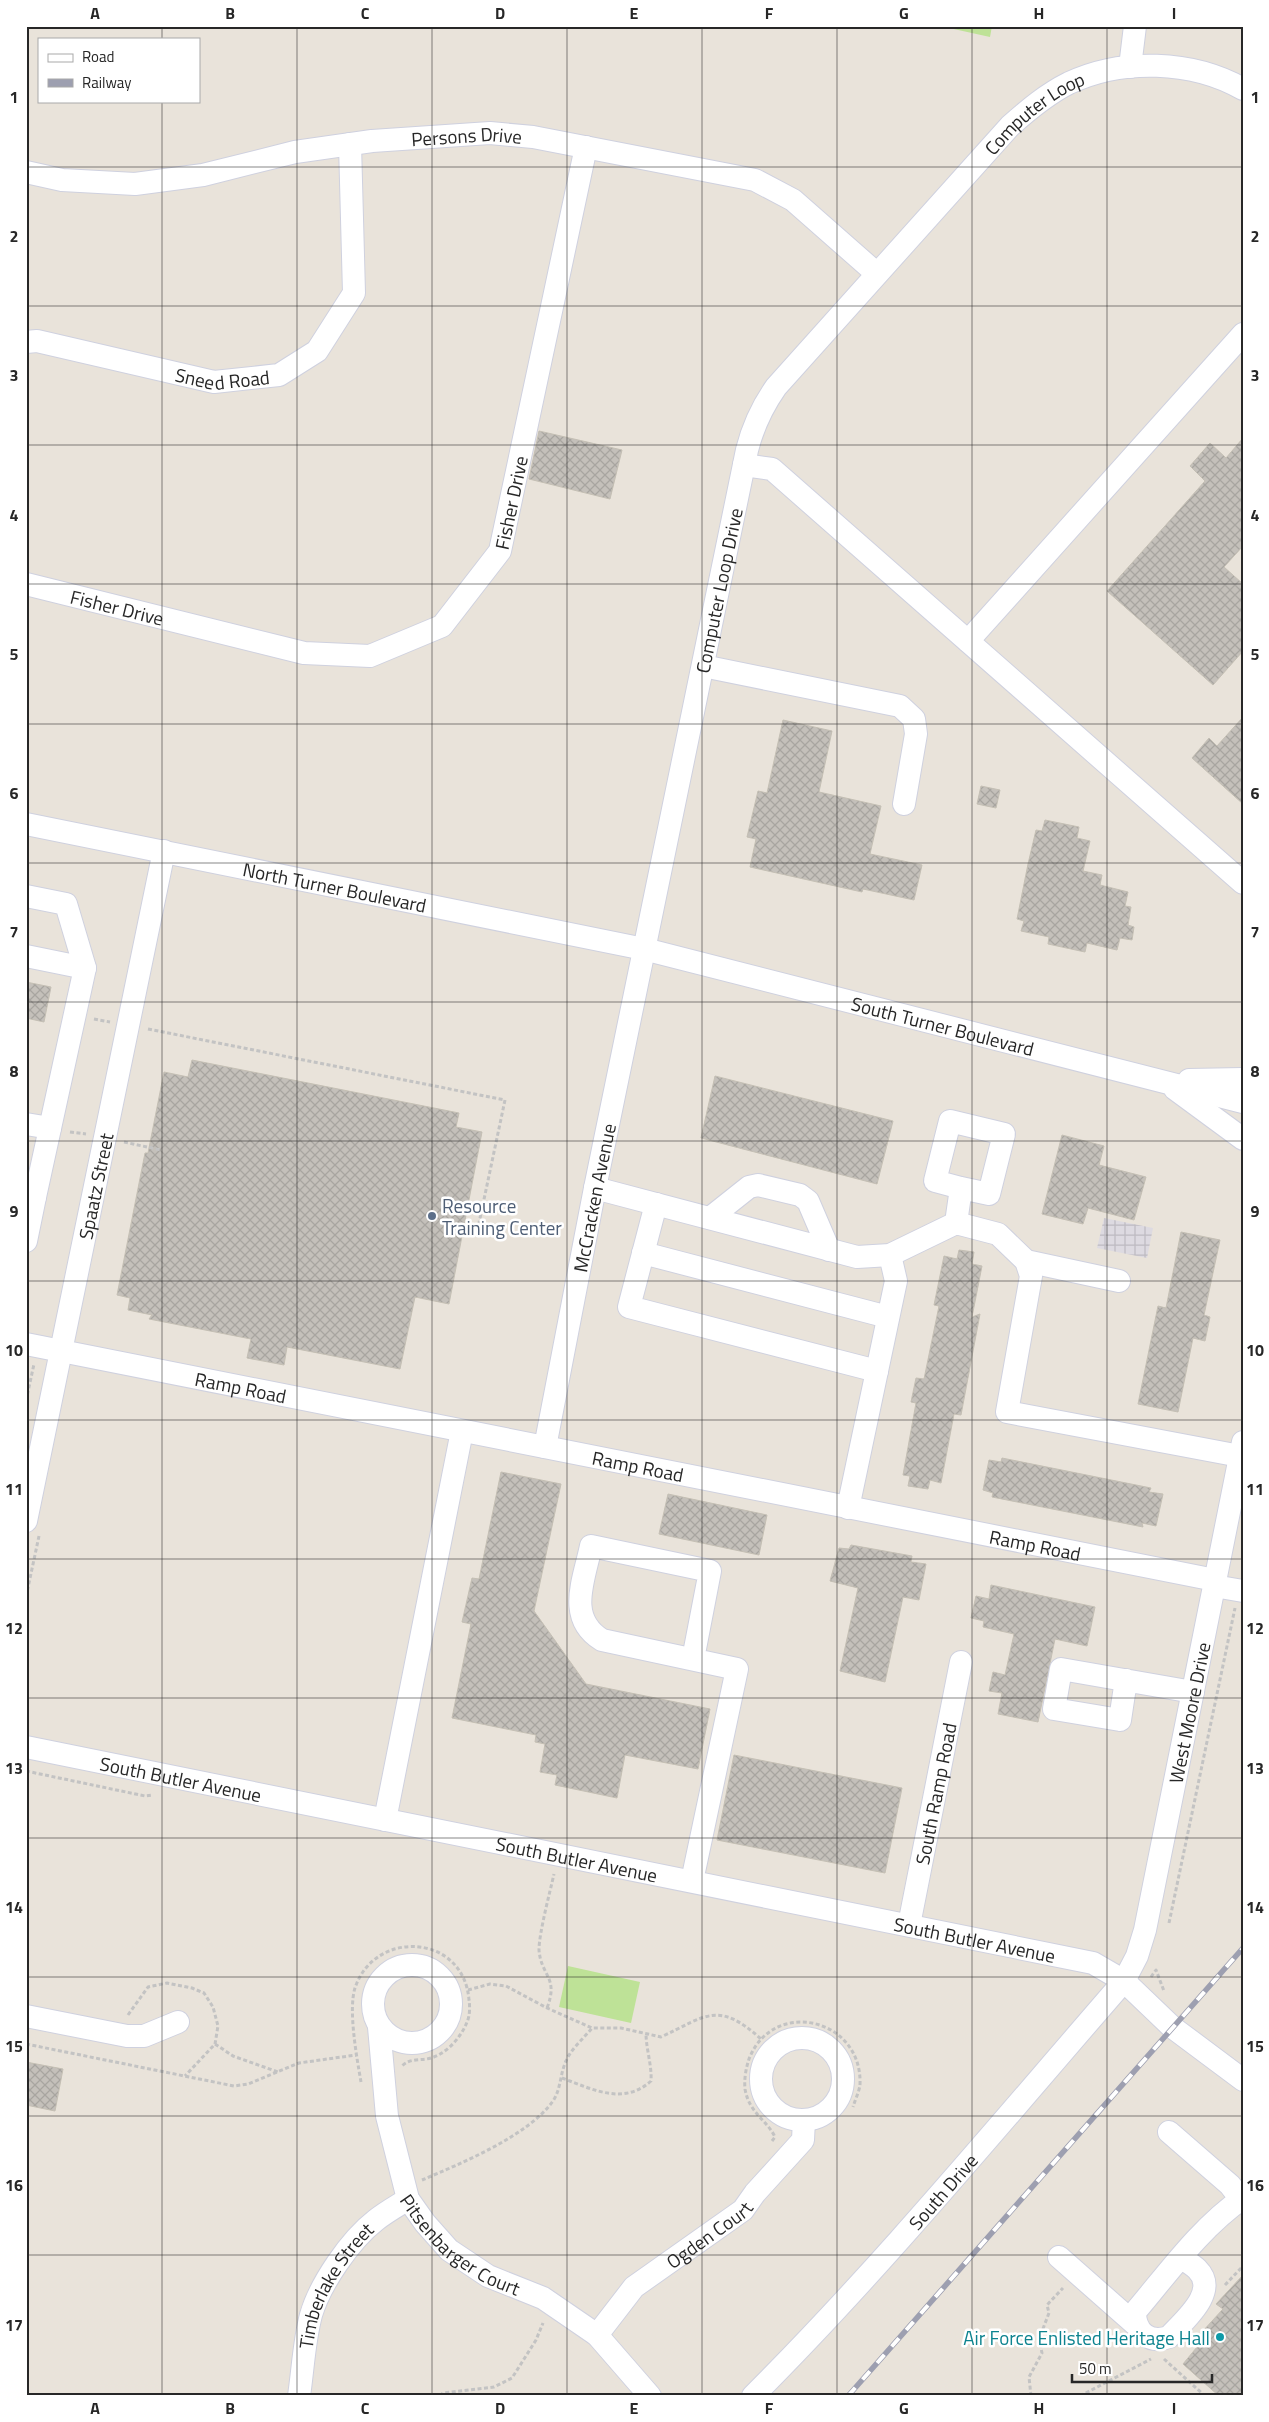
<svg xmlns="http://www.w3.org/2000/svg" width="1269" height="2422" font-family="'Titillium Web',sans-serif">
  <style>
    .industrial { fill: url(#industrial-grid) }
    .pitch { fill: #bee297 }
    .building { fill: url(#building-cross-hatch); stroke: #c4bfb4 }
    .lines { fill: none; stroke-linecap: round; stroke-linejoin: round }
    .minor-casing { stroke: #cfd1df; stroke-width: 24 }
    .path { stroke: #c3c3c3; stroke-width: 3; stroke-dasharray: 4 2.5; stroke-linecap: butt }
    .minor { stroke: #fff; stroke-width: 22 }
    .rail-casing { stroke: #9d9fb0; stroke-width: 5.5 }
    .rail { stroke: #fff; stroke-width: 4; stroke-dasharray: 11; stroke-linecap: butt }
    .grid { fill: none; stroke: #272727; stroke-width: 1; stroke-opacity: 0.55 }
    .service-dot { fill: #5c6f8a; stroke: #fff; stroke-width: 2 }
    .culture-dot { fill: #0f9aa8; stroke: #fff; stroke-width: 2 }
    .labels { text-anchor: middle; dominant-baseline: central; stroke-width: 5; stroke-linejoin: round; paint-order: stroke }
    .street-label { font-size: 19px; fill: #272727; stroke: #fff }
    .service-label { font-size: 19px; fill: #4e5e75; stroke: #fff; text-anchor: start }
    .culture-label { font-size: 19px; fill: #0d838f; stroke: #fff; text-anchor: end }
    .neatline { fill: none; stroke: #272727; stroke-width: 2 }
    .grid-label { font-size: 16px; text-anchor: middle; font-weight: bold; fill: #272727 }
  </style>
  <defs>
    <pattern id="industrial-grid" width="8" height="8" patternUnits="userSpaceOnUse" patternTransform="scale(1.25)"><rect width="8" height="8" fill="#dddae1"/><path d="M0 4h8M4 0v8" fill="none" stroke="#bebbc1"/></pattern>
    <pattern id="building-cross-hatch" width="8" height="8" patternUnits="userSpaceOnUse" patternTransform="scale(1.25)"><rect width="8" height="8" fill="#c4c0ba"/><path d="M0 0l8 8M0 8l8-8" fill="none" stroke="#a8a5a0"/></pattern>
  </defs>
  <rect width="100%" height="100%" fill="#e9e3da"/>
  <polygon class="industrial" points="1104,1218 1153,1228 1147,1258 1097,1248"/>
  <g class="pitch">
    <polygon points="940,26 992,26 990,37"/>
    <polygon points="568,1966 640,1982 631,2023 559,2007"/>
  </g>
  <g class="building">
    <polygon points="539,431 622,450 610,499 529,479"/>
    <polygon points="1243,438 1243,546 1224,567 1243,584 1243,651 1213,685 1107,591 1205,481 1190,466 1210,443 1226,458"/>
    <polygon points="1243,717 1243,804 1192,758 1209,738 1217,746"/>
    <polygon points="783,720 832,731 819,792 881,806 870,854 922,865 914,900 863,889 862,892 750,867 756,839 747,837 758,791 767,793"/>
    <polygon points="981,786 1000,790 996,808 977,804"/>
    <polygon points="1045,820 1079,827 1077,838 1090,841 1083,871 1102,875 1100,885 1128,892 1125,906 1131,907 1128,925 1134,927 1132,940 1120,938 1117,950 1087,943 1085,952 1048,944 1049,937 1021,931 1024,921 1017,919 1028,864 1036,830 1042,831"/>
    <polygon points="26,982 51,987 44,1022 26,1018"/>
    <polygon points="192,1060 459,1113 456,1127 482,1132 449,1304 415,1297 400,1369 287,1347 284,1365 247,1358 251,1339 149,1319 152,1315 128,1310 130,1298 117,1295 145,1153 148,1153 164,1072 188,1077"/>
    <polygon points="715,1076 893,1121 877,1184 701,1138"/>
    <polygon points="1062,1135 1104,1146 1099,1165 1146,1177 1134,1220 1088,1208 1083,1224 1042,1214"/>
    <polygon points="1181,1232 1220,1240 1204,1315 1210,1317 1205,1341 1193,1338 1178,1412 1138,1404 1158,1306 1166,1308"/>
    <polygon points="959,1250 974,1252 972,1264 982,1266 972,1317 980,1314 961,1415 954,1414 941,1483 930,1480 928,1489 908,1486 910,1476 903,1475 916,1403 911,1402 916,1378 924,1379 939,1306 934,1305 944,1256 957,1259"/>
    <polygon points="1002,1458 1151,1488 1149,1492 1163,1494 1156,1526 1142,1523 1143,1527 992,1497 993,1493 983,1490 989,1460 1001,1462"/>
    <polygon points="501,1472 561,1484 534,1611 586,1684 710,1709 698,1769 625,1755 617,1798 555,1785 557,1775 540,1772 545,1744 535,1742 536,1735 452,1718 471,1624 462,1622 472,1578 479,1579"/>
    <polygon points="668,1494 767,1515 759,1555 659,1534"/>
    <polygon points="851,1545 912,1556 911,1562 926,1564 919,1600 903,1597 885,1682 840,1671 858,1588 830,1581 839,1548 849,1549"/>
    <polygon points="991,1585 1095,1607 1087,1646 1055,1639 1038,1722 998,1714 1002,1693 989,1691 993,1672 1005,1675 1014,1634 983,1627 984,1621 971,1618 976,1596 989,1599"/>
    <polygon points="734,1755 902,1788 885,1873 717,1840"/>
    <polygon points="26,2062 63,2069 55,2111 26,2105"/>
    <polygon points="1243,2275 1243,2396 1219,2396 1183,2364 1197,2347 1192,2343 1223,2309 1216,2304"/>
  </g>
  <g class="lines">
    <defs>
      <g id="minor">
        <polyline points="1130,67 1135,26"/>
        <path id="s1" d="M26,172L62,180L135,184L203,175L295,152L372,141L490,133L533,137L755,180L793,200L876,273"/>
        <path id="s2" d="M26,342L37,341L214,382L279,375L317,351L354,293L350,144"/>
        <polyline points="744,465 772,469 1243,883"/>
        <path id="s3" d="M26,584L304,653L370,656L442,626L500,551L586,147"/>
        <polyline points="968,641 1243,334"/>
        <polyline points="703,666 900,706 914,719 916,734 904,804"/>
        <path id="s4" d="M26,824L644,949L1243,1102"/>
        <polyline points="26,896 66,904 85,968 35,1197"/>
        <polyline points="26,956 85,968"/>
        <polyline points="1189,1080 1243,1079"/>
        <polyline points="1175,1089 1243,1139"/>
        <polyline points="26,1124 50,1128"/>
        <polyline points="595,1188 857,1257 890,1255 956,1223 998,1234 1026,1261 1031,1276 1007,1412 1240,1456"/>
        <polyline points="26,1195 35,1197 26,1241"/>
        <polyline points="656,1204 629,1307 877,1371"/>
        <polyline points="710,1218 749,1187 758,1185 800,1195 808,1201 829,1250"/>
        <polyline points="956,1223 961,1188 989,1194 1004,1134 950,1121 935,1181 961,1188"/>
        <polyline points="643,1253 888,1317"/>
        <polyline points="1026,1261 1119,1281"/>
        <path id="s5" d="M26,1344L1215,1580"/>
        <path id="s6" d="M545,1447L595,1188L747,450C753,426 762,407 776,387L1010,126C1029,109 1047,94 1069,83C1122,58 1192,60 1243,89"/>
        <polyline points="848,1508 896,1281 890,1255"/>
        <path id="s7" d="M26,1521L164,851"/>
        <polyline points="1214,1586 1243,1591"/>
        <polyline points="1126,1680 1120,1720 1054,1709 1061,1669 1193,1692"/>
        <path id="s8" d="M26,1747L1093,1963L1124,1981L1172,2027L1243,2080"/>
        <polyline points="385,1820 462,1431"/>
        <path d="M692,1881L737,1669L602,1640C566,1618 584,1580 591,1546L710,1571L693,1659"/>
        <path id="s9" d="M909,1925L961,1662"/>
        <circle cx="412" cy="2004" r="39"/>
        <polyline points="26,2016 127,2036 144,2036 178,2022"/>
        <path id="s10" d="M379,2027L387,2116L408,2199L425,2223L449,2250L488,2276L543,2298L597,2335L650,2396"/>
        <circle cx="802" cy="2079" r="41"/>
        <polyline points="1169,2132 1230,2185 1243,2202"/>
        <polyline points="1059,2257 1135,2324"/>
        <path d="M1181,2258C1186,2261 1193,2265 1197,2269C1220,2292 1183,2321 1169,2337C1149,2344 1135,2332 1135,2312C1169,2272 1200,2228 1243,2198"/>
        <path id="s11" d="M597,2335L634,2287L743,2210L755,2193L803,2140L804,2120"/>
        <path id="s12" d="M299,2396C303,2369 304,2341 311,2315C320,2284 350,2240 376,2220C386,2212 397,2206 408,2199"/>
        <path id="s13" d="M753,2396C884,2265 1003,2120 1124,1981L1137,1956L1145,1930L1243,1442"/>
      </g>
    </defs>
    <use href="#minor" class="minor-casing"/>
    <g class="path">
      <polyline points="94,1019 110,1022"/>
      <polyline points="148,1029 505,1100 479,1223"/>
      <polyline points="70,1132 86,1134"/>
      <polyline points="124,1142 161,1150"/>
      <polyline points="26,1401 34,1364"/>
      <polyline points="26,1597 39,1536"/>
      <polyline points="26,1771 145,1796 153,1795"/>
      <polyline points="1169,1923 1235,1608"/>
      <polyline points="1151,1977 1156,1970 1164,1991"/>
      <path d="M468,1990L490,1984L506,1986L547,2008L592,2028H621L661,2037C706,2016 718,2000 761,2039"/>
      <path d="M547,2008C559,1977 541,1976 539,1950C539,1933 550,1892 554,1874"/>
      <polyline points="128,2015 148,1987 167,1983 192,1988 204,1993 213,2007 218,2026 215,2044 185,2076"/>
      <polyline points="26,2044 234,2086 248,2084 299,2063 356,2055"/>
      <polyline points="215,2044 233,2056 278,2072"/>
      <path d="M562,2078C592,2089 623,2106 651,2081C652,2065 646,2049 646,2033"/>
      <path d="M361,2082C357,2059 348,2010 355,1988C375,1928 464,1934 469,2000C470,2006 470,2016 467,2022C461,2038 444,2057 426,2059C418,2060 409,2059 402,2066"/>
      <path d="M772,2141L775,2137C767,2120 749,2113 745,2089C744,2079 746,2068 749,2059C773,1997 863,2018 860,2085C859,2092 855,2100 853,2107"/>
      <path d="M422,2180C462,2163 528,2136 553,2101C561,2089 560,2074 566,2061C571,2049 584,2038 592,2028"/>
      <polyline points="1225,2285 1243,2266"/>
      <polyline points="1164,2359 1205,2396"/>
      <polyline points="440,2396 443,2393 494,2387 512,2378 536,2340 543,2323"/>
      <polyline points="1031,2396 1029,2377 1042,2353 1039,2339 1049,2313 1047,2305 1063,2288"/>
      <polyline points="1080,2396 1151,2359"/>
    </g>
    <use href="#minor" class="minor"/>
    <defs>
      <polyline id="rail" points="848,2396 1243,1948"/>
    </defs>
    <use href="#rail" class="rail-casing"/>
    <use href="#rail" class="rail"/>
  </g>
  <path class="grid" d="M162,26V39M297,26V2396M432,26V2396M567,26V2396M702,26V2396M837,26V2396M972,26V2396M1107,26V2396M162,101V2396M26,167H1243M26,306H1243M26,445H1243M26,584H1243M26,724H1243M26,863H1243M26,1002H1243M26,1141H1243M26,1281H1243M26,1420H1243M26,1559H1243M26,1698H1243M26,1838H1243M26,1977H1243M26,2116H1243M26,2255H1243"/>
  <circle class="service-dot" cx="432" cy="1216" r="5"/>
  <circle class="culture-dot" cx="1220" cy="2337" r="5"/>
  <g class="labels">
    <g class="street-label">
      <text stroke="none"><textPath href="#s6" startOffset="1465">Computer Loop</textPath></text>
      <text stroke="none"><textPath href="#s1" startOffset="446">Persons Drive</textPath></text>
      <text stroke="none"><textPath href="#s2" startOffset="201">Sneed Road</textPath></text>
      <text stroke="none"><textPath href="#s3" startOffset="575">Fisher Drive</textPath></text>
      <text stroke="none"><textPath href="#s6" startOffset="874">Computer Loop Drive</textPath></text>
      <text stroke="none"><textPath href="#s3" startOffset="94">Fisher Drive</textPath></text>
      <text stroke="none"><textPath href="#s4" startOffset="315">North Turner Boulevard</textPath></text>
      <text stroke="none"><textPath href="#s4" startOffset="939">South Turner Boulevard</textPath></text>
      <text stroke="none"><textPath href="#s7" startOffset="342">Spaatz Street</textPath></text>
      <text stroke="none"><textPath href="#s6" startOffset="254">McCracken Avenue</textPath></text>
      <text stroke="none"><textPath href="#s5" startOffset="219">Ramp Road</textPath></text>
      <text stroke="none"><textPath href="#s5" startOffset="624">Ramp Road</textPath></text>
      <text stroke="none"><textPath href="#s5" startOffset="1029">Ramp Road</textPath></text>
      <text stroke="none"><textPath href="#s13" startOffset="834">West Moore Drive</textPath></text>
      <text stroke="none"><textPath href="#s8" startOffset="158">South Butler Avenue</textPath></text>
      <text stroke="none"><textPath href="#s9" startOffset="134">South Ramp Road</textPath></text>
      <text stroke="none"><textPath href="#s8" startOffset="562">South Butler Avenue</textPath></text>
      <text stroke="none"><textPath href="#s8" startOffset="968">South Butler Avenue</textPath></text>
      <text stroke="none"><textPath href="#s13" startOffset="279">South Drive</textPath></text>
      <text stroke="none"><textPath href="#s11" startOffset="152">Ogden Court</textPath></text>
      <text stroke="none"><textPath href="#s10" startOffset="246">Pitsenbarger Court</textPath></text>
      <text stroke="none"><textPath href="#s12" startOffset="119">Timberlake Street</textPath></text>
    </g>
    <g class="service-label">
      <text x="442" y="1205">Resource<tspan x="442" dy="22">Training Center</tspan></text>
    </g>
    <g class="culture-label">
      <text x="1210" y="2337">Air Force Enlisted Heritage Hall</text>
    </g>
  </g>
  <rect width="1269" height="2422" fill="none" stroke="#ffffff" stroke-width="55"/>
  <rect x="38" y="38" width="162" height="65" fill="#ffffff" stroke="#a9a9a9"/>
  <rect x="48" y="54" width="25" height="8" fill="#ffffff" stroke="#a9a9a9"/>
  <text x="82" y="62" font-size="15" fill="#272727">Road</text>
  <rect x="48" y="79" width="25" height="8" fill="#9d9fb0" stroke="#a9a9a9"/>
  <text x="82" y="88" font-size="15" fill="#272727">Railway</text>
  <path d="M1072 2374v8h140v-8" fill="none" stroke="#272727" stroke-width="2.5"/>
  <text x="1079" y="2374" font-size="15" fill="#272727" stroke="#ffffff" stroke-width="4" paint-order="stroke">50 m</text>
  <rect x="28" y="28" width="1214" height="2366" class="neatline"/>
  <g class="grid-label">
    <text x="95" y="19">A</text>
    <text x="230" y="19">B</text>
    <text x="365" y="19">C</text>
    <text x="500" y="19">D</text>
    <text x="634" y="19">E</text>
    <text x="769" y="19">F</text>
    <text x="904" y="19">G</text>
    <text x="1039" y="19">H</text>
    <text x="1174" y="19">I</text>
    <text x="14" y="103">1</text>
    <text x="1255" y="103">1</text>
    <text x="14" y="242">2</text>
    <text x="1255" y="242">2</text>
    <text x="14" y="381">3</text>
    <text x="1255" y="381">3</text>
    <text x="14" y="521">4</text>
    <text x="1255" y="521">4</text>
    <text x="14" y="660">5</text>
    <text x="1255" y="660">5</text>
    <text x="14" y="799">6</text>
    <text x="1255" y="799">6</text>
    <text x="14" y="938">7</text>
    <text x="1255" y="938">7</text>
    <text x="14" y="1077">8</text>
    <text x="1255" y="1077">8</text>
    <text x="14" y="1217">9</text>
    <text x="1255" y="1217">9</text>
    <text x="14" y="1356">10</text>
    <text x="1255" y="1356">10</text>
    <text x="14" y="1495">11</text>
    <text x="1255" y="1495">11</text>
    <text x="14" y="1634">12</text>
    <text x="1255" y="1634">12</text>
    <text x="14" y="1774">13</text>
    <text x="1255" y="1774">13</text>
    <text x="14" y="1913">14</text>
    <text x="1255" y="1913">14</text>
    <text x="14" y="2052">15</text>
    <text x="1255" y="2052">15</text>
    <text x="14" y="2191">16</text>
    <text x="1255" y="2191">16</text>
    <text x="14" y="2331">17</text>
    <text x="1255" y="2331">17</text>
    <text x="95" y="2414">A</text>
    <text x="230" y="2414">B</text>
    <text x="365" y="2414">C</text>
    <text x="500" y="2414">D</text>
    <text x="634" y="2414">E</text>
    <text x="769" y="2414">F</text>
    <text x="904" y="2414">G</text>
    <text x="1039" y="2414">H</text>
    <text x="1174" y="2414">I</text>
  </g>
</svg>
